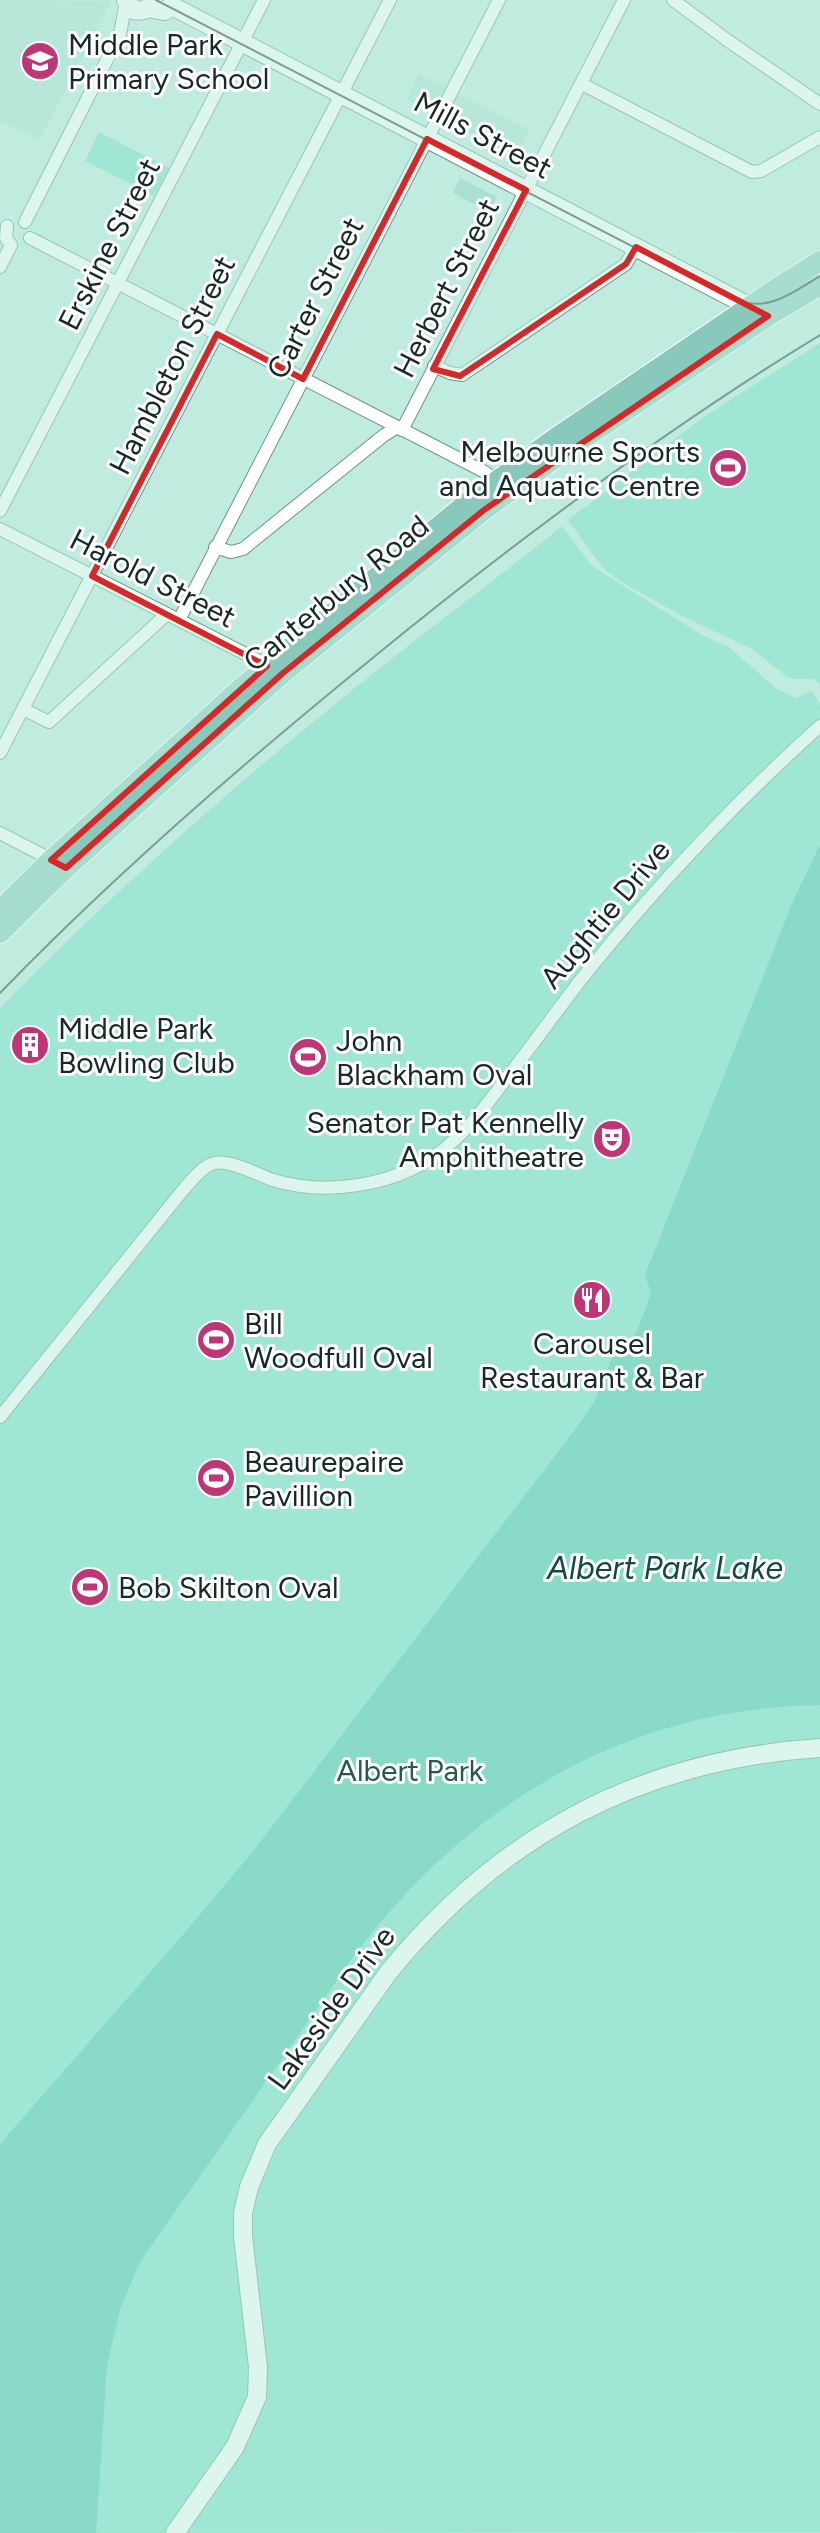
<svg xmlns="http://www.w3.org/2000/svg" width="820" height="2533" font-family="Figtree,sans-serif">
  <style>
    .built { fill: #abdfd1 }
    .green { fill: #78e0c7 }
    .water { fill: #47c4a9 }
    .lines { fill: none; stroke-linecap: round; stroke-linejoin: round }
    .street-casing { stroke: #6b968a; stroke-width: 14 }
    .secondary-casing { stroke: #6b968a; stroke-width: 20 }
    .primary-casing { stroke: #fff; stroke-width: 22 }
    .street { stroke: #fff; stroke-width: 12 }
    .secondary { stroke: #fff; stroke-width: 18 }
    .primary { stroke: #88c9bc; stroke-width: 20 }
    .tram { stroke: #2a3f39; stroke-width: 2 }
    .marked { fill: none; stroke: #d62828; stroke-width: 6; stroke-linejoin: round }
    .labels { text-anchor: middle; dominant-baseline: central; stroke-width: 6; stroke-linejoin: round; paint-order: stroke }
    .poi-label { font-size: 30px; fill: #182a25; stroke: #fff; text-anchor: start }
    .street-label { font-size: 30px; fill: #182a25; stroke: #fff }
    .park-label { font-size: 30px; fill: #275a4f; stroke: #fff }
    .water-label { font-size: 32px; font-style: italic; fill: #13493e; stroke: #fff }
  </style>
  <rect width="100%" height="100%" fill="#bfecdf"/>
  <g class="built">
    <polygon points="0,0 111,1 39,140 0,121"/>
    <polygon points="419,74 530,130 516,156 406,99"/>
    <polygon points="460,178 497,197 489,212 453,193"/>
  </g>
  <g class="green">
    <polygon points="99,132 169,168 154,196 85,161"/>
    <polygon points="820,343 820,686 814,679 793,679 786,676 752,649 680,615 625,584 606,571 596,559 568,520 705,416"/>
    <path d="M562,526L592,566L702,635L729,647L777,689L795,698L812,691L820,705V2532L0,2533V1008C120,885 250,771 385,664C443,618 504,573 562,526Z"/>
  </g>
  <path class="water" d="M820,845V1705C624,1708 465,1806 351,1960L140,2262L121,2307L107,2365L96,2533H0V2144L181,1937L254,1850L580,1423L594,1402L613,1356H622L638,1329L651,1293L645,1275L793,901Z"/>
  <g class="lines">
    <defs>
      <g id="street">
        <polyline points="673,0 727,40 820,104"/>
        <polyline points="582,84 752,172 761,171 820,137"/>
        <polyline points="25,222 120,34 126,2"/>
        <polyline points="7,226 6,238 11,245"/>
        <polyline points="30,238 483,471 501,483"/>
        <polyline points="0,267 11,245"/>
        <polyline points="434,366 450,373 462,375 626,264 636,247"/>
        <polyline points="402,430 624,0"/>
        <polyline points="0,511 264,0"/>
        <polyline points="0,529 273,668"/>
        <polyline points="215,547 231,552 243,549 383,436 397,427"/>
        <polyline points="179,620 499,0"/>
        <polyline points="23,709 49,722 167,614"/>
        <polyline points="0,753 390,0"/>
        <polyline points="0,833 54,861"/>
        <path d="M0,1417L183,1190C191,1181 203,1165 215,1163C229,1159 259,1175 273,1180C325,1196 392,1186 436,1155C463,1136 483,1110 502,1084C528,1051 553,1016 579,982C652,891 733,804 820,726"/>
      </g>
      <g id="secondary">
        <path d="M126,0L133,10C142,12 148,10 153,2"/>
        <polyline points="148,8 164,11 172,6 762,313"/>
        <path d="M175,2533L235,2447L257,2397L258,2367L243,2236V2213L249,2187L267,2144L388,1973C501,1834 641,1760 820,1748"/>
      </g>
      <g id="primary">
        <polyline points="0,910 51,860 240,689 473,498 554,439 777,288 820,261"/>
        <polyline points="0,933 66,868 283,673 484,510 562,453 768,316 820,285"/>
      </g>
    </defs>
    <use href="#street" class="street-casing"/>
    <use href="#secondary" class="secondary-casing"/>
    <use href="#primary" class="primary-casing"/>
    <use href="#street" class="street"/>
    <use href="#secondary" class="secondary"/>
    <use href="#primary" class="primary"/>
    <g class="tram">
      <path d="M156,0L738,301C771,311 793,292 820,276"/>
      <path d="M0,993C115,874 241,765 369,661C512,544 662,431 820,335"/>
    </g>
  </g>
  <path d="M0 0H820V2533H0ZM427,139L526,190L433,369L460,376L626,264L636,247L768,316L484,510L283,673L66,868L51,860L267,666L92,576L217,334L303,379Z" fill="#bfecdf" fill-opacity=".55" fill-rule="evenodd"/>
  <path class="marked" d="M427,139L526,190L433,369L460,376L626,264L636,247L768,316L484,510L283,673L66,868L51,860L267,666L92,576L217,334L303,379Z"/>
  <defs>
    <symbol id="school-disc" viewBox="-11 -11 22 22"><circle r="9.5" fill="#be3675" stroke="#fff"/><path d="M0-5L7-2L0 1L-7-2ZM-4 1L0 2.5L4 1V4Q0 6-4 4Z" fill="#fff"/></symbol>
    <symbol id="stadium-disc" viewBox="-11 -11 22 22"><circle r="9.5" fill="#be3675" stroke="#fff"/><path d="M0-5a6.5 5 0 1 0 0 10a6.5 5 0 1 0 0-10ZM-3.5-1.8h7v3.6h-7Z" fill="#fff"/></symbol>
    <symbol id="building-disc" viewBox="-11 -11 22 22"><circle r="9.5" fill="#be3675" stroke="#fff"/><path d="M-4-6H4V6H1V3H-1V6H-4ZM-2.5-4.3h1.7v1.8h-1.7ZM.8-4.3h1.7v1.8H.8ZM-2.5-1h1.7V.8h-1.7ZM.8-1h1.7V.8H.8Z" fill="#fff"/></symbol>
    <symbol id="theatre-disc" viewBox="-11 -11 22 22"><circle r="9.5" fill="#be3675" stroke="#fff"/><path d="M-5-5.5Q0-4 5-5.5V0Q5 5 0 6Q-5 5-5 0ZM-3.3-2.5H-1v1.5H-3.3ZM1-2.5H3.3v1.5H1ZM-2.8 1Q0 5.5 2.8 1Z" fill="#fff"/></symbol>
    <symbol id="restaurant-disc" viewBox="-11 -11 22 22"><circle r="9.5" fill="#be3675" stroke="#fff"/><path d="M-5-6h1v4h1v-4h1v4h1v-4h1v5L-1.5 .5V6h-2V.5L-5-1ZM5-6V6H3V1.5H1.5Q1.5-4 5-6Z" fill="#fff"/></symbol>
  </defs>
  <g fill-rule="evenodd">
    <use href="#school-disc" x="18" y="39" width="44" height="44"/>
    <use href="#stadium-disc" x="706" y="446" width="44" height="44"/>
    <use href="#building-disc" x="8" y="1023" width="44" height="44"/>
    <use href="#stadium-disc" x="286" y="1035" width="44" height="44"/>
    <use href="#theatre-disc" x="590" y="1117" width="44" height="44"/>
    <use href="#restaurant-disc" x="570" y="1278" width="44" height="44"/>
    <use href="#stadium-disc" x="194" y="1318" width="44" height="44"/>
    <use href="#stadium-disc" x="194" y="1456" width="44" height="44"/>
    <use href="#stadium-disc" x="68" y="1565" width="44" height="44"/>
  </g>
  <g class="labels">
    <g class="poi-label">
      <text x="68" y="44">Middle Park<tspan x="68" dy="34">Primary School</tspan></text>
      <text x="700" y="451" text-anchor="end">Melbourne Sports<tspan x="700" dy="34">and Aquatic Centre</tspan></text>
      <text x="58" y="1028">Middle Park<tspan x="58" dy="34">Bowling Club</tspan></text>
      <text x="336" y="1040">John<tspan x="336" dy="34">Blackham Oval</tspan></text>
      <text x="584" y="1122" text-anchor="end">Senator Pat Kennelly<tspan x="584" dy="34">Amphitheatre</tspan></text>
      <text x="244" y="1323">Bill<tspan x="244" dy="34">Woodfull Oval</tspan></text>
      <text x="592" y="1343" text-anchor="middle">Carousel<tspan x="592" dy="34">Restaurant &amp; Bar</tspan></text>
      <text x="244" y="1461">Beaurepaire<tspan x="244" dy="34">Pavillion</tspan></text>
      <text x="118" y="1587">Bob Skilton Oval</text>
    </g>
    <g class="street-label">
      <text transform="translate(483 135) rotate(28)">Mills Street</text>
      <text transform="translate(109 244) rotate(-63)">Erskine Street</text>
      <text transform="translate(446 288) rotate(-63)">Herbert Street</text>
      <text transform="translate(315 298) rotate(-63)">Carter Street</text>
      <text transform="translate(172 365) rotate(-63)">Hambleton Street</text>
      <text transform="translate(153 578) rotate(27)">Harold Street</text>
      <text transform="translate(336 593) rotate(-39)">Canterbury Road</text>
      <text transform="translate(605 914) rotate(-50)">Aughtie Drive</text>
      <text transform="translate(331 2008) rotate(-54)">Lakeside Drive</text>
    </g>
    <g class="park-label">
      <text x="410" y="1770">Albert Park</text>
    </g>
    <g class="water-label">
      <text x="665" y="1568">Albert Park Lake</text>
    </g>
  </g>
</svg>
